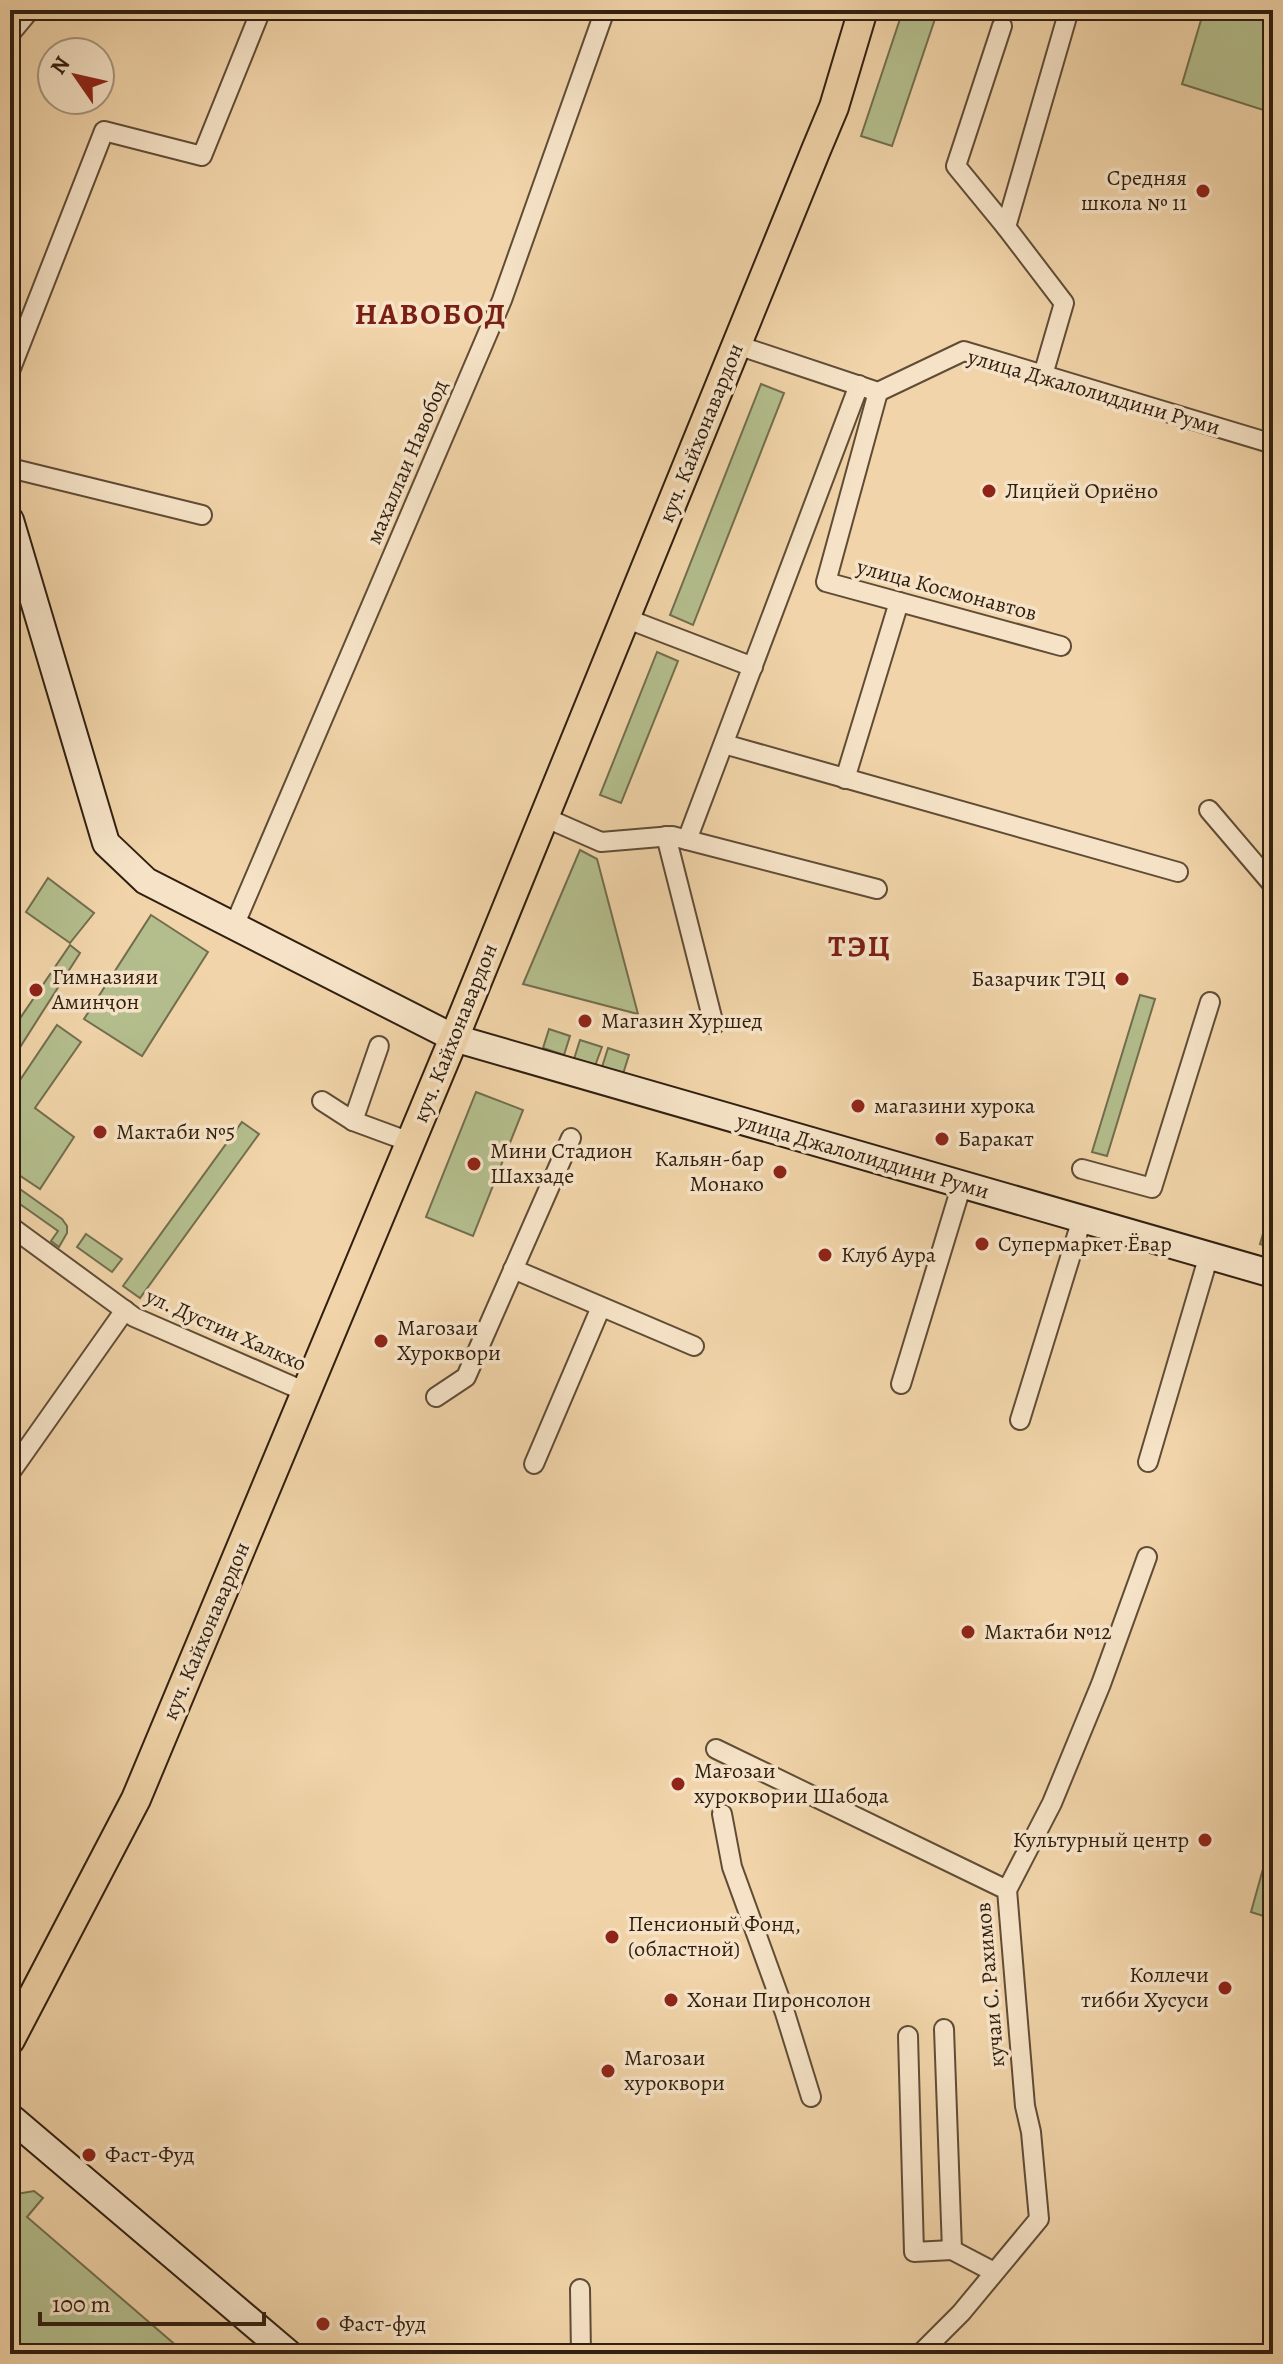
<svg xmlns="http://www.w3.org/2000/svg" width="1283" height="2364" font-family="Alegreya,serif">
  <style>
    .green { fill: #b4be8d; stroke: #726e4e; stroke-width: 2 }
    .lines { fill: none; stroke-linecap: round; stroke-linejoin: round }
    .street-casing { stroke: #604c36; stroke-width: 22 }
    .secondary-casing { stroke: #301f10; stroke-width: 30 }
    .primary-casing { stroke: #301f10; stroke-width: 32 }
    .street { stroke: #f6e3c7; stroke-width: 18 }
    .secondary { stroke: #f6e3c7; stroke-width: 26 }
    .primary { stroke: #f1d4a9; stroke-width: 28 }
    .poi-dot { fill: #8f2418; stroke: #f6e3c7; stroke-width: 3 }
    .labels { text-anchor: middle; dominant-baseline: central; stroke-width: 7; stroke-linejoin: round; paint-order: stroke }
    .poi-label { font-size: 22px; fill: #301f10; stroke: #f6e3c7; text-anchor: start }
    .street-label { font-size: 22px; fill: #301f10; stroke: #f6e3c7 }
    .district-label { font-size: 30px; font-weight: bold; letter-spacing: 2px; fill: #7a1f14; stroke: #f6e3c7 }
  </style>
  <rect width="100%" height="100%" fill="#f1d4a9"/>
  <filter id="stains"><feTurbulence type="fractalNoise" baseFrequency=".0025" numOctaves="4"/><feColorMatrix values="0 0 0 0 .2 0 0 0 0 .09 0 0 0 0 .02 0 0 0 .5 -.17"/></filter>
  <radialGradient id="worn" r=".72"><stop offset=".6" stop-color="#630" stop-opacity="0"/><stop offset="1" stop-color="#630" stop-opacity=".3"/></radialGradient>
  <g class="green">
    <polygon points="903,10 938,10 892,146 861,136"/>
    <polygon points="1204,10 1273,10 1273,113 1182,84"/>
    <polygon points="761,384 784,393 693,625 670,615"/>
    <polygon points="657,652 678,661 621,803 600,795"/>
    <polygon points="580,850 597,859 638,1014 523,984"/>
    <polygon points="48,878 94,913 70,943 26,912"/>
    <polygon points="151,915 208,952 142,1056 84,1019"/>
    <polygon points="70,945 80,953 10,1063 10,1033"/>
    <polygon points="1140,995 1155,999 1107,1156 1092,1152"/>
    <polygon points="57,1025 81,1042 35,1108 74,1137 40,1189 10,1169 10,1095"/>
    <polygon points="549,1029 570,1036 564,1055 543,1048"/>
    <polygon points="580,1040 602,1047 595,1066 574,1059"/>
    <polygon points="608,1048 629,1055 623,1074 602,1067"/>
    <polygon points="476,1092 523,1110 473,1236 426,1217"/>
    <polygon points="242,1122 259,1134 140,1298 123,1286"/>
    <polygon points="10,1182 62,1219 67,1226 67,1233 59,1247 51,1241 58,1231 10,1197"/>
    <polygon points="1267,1220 1273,1221 1273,1248 1260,1244"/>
    <polygon points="86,1234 122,1259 112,1272 77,1247"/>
    <polygon points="1273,1833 1273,1919 1251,1912"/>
    <polygon points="34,2191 43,2198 27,2217 186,2354 10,2354 10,2195"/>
  </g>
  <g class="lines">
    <defs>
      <g id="street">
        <polyline points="1002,26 956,166 1006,227"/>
        <polyline points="10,34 30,10"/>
        <polyline points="737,345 878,392 964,351 1273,444"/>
        <polyline points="10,371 104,131 202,156 261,10"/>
        <polyline points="1043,375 1064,303 1006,227 1069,10"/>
        <polyline points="878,392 826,582 1061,646"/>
        <polyline points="10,468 202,515"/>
        <polyline points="625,618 753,667"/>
        <polyline points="724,744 1178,872"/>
        <polyline points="845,779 899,602"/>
        <polyline points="1209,810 1273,885"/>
        <polyline points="544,817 601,842 672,836 687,840 859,385"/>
        <polyline points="666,836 714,1025"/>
        <polyline points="687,840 877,889"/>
        <polyline points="234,926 502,300 605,10"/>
        <polyline points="322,1101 353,1121 410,1142"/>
        <polyline points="353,1121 379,1046"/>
        <polyline points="1082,1169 1152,1188 1210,1002"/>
        <polyline points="10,1226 134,1317 306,1392"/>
        <polyline points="513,1269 694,1346"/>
        <polyline points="901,1384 962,1184"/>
        <polyline points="436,1397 466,1377 571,1138"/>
        <polyline points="1020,1420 1082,1219"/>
        <polyline points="1148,1462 1209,1255"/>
        <polyline points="534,1464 601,1307"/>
        <polyline points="10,1473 125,1310"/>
        <polyline points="716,1749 1007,1890 1025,2106 1031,2132 1039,2219 961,2313 920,2354"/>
        <polyline points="722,1814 732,1867 785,2013 811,2097"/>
        <polyline points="1007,1890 1052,1803 1101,1684 1147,1557"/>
        <polyline points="944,2029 952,2250 994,2272"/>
        <polyline points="908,2036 914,2252 952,2250"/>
        <polyline points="580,2289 581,2354"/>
      </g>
      <g id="secondary">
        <polyline points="10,520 106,843 146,881 454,1038 1273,1274"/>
        <polyline points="10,2117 289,2354"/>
      </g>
      <polyline id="primary" points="10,2040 136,1799 454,1038 816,150 834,107 863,10"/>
    </defs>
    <use href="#street" class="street-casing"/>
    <use href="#secondary" class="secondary-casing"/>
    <use href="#primary" class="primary-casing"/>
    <use href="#street" class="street"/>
    <use href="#secondary" class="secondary"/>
    <use href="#primary" class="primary"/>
  </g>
  <g class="poi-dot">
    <circle cx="1203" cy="191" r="8"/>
    <circle cx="989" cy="491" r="8"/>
    <circle cx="1122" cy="979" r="8"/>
    <circle cx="36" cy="990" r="8"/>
    <circle cx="585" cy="1021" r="8"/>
    <circle cx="858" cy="1106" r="8"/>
    <circle cx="100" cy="1132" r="8"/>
    <circle cx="942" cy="1139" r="8"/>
    <circle cx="474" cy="1164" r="8"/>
    <circle cx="780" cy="1172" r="8"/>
    <circle cx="982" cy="1244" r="8"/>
    <circle cx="825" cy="1255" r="8"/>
    <circle cx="381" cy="1341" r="8"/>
    <circle cx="968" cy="1632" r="8"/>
    <circle cx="678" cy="1784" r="8"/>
    <circle cx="1205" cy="1840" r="8"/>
    <circle cx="612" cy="1937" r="8"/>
    <circle cx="1225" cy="1988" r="8"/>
    <circle cx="671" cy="2000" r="8"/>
    <circle cx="608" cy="2071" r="8"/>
    <circle cx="89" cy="2155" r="8"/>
    <circle cx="323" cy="2324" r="8"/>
  </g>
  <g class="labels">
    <g class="poi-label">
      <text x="1187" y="178" text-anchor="end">Средняя<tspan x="1187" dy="25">школа № 11</tspan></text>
      <text x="1005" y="491">Лицйей Ориёно</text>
      <text x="52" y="977">Гимназияи<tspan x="52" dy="25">Аминҷон</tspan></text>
      <text x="1106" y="979" text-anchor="end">Базарчик ТЭЦ</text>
      <text x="601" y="1021">Магазин Хуршед</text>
      <text x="874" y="1106">магазини хурока</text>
      <text x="116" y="1132">Мактаби №5</text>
      <text x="958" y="1139">Баракат</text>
      <text x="490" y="1151">Мини Стадион<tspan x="490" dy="25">Шахзаде</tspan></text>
      <text x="764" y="1159" text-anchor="end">Кальян-бар<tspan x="764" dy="25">Монако</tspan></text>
      <text x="998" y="1244">Супермаркет Ёвар</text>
      <text x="841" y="1255">Клуб Аура</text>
      <text x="397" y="1328">Магозаи<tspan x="397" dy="25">Хуроквори</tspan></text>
      <text x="984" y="1632">Мактаби №12</text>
      <text x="694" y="1771">Мағозаи<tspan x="694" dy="25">хуроквории Шабода</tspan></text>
      <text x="1189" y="1840" text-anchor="end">Культурный центр</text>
      <text x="628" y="1924">Пенсионый Фонд,<tspan x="628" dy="25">(областной)</tspan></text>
      <text x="1209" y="1975" text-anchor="end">Коллечи<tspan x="1209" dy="25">тибби Хусуси</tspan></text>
      <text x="687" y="2000">Хонаи Пиронсолон</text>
      <text x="624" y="2058">Магозаи<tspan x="624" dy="25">хуроквори</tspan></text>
      <text x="105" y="2155">Фаст-Фуд</text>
      <text x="339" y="2324">Фаст-фуд</text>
    </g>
    <g class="street-label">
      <text transform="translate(1094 392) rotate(16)">улица Джалолиддини Руми</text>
      <text transform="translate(701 433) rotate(-68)">куч. Кайхонавардон</text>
      <text transform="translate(407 462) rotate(-67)">махаллаи Навобод</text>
      <text transform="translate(947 590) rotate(15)">улица Космонавтов</text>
      <text transform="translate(455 1033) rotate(-68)">куч. Кайхонавардон</text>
      <text transform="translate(863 1156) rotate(16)">улица Джалолиддини Руми</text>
      <text transform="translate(226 1330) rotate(24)">ул. Дустии Халкхо</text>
      <text transform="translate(206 1631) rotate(-67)">куч. Кайхонавардон</text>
      <text transform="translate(990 1985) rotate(-95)">кучаи С. Рахимов</text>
    </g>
    <g class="district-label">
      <text x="431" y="314">НАВОБОД</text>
      <text x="860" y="946">ТЭЦ</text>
    </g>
  </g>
  <rect width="1283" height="2364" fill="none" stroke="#f1d4a9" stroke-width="40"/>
  <rect x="12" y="12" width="1259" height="2340" fill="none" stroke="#301f10" stroke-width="4"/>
  <rect x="20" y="20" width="1243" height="2324" fill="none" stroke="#301f10" stroke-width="2"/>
  <g transform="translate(76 76) rotate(304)"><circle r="38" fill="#f6e3c7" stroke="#a7957e" stroke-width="2"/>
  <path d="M0-6L14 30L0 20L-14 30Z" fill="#8f2418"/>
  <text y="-12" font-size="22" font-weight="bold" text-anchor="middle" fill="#301f10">N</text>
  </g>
  <path d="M40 2312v12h224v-12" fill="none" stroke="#301f10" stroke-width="4"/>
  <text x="52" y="2312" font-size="24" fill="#301f10" stroke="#f6e3c7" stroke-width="6" paint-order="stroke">100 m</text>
  <rect width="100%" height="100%" filter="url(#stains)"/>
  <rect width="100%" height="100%" fill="url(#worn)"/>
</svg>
